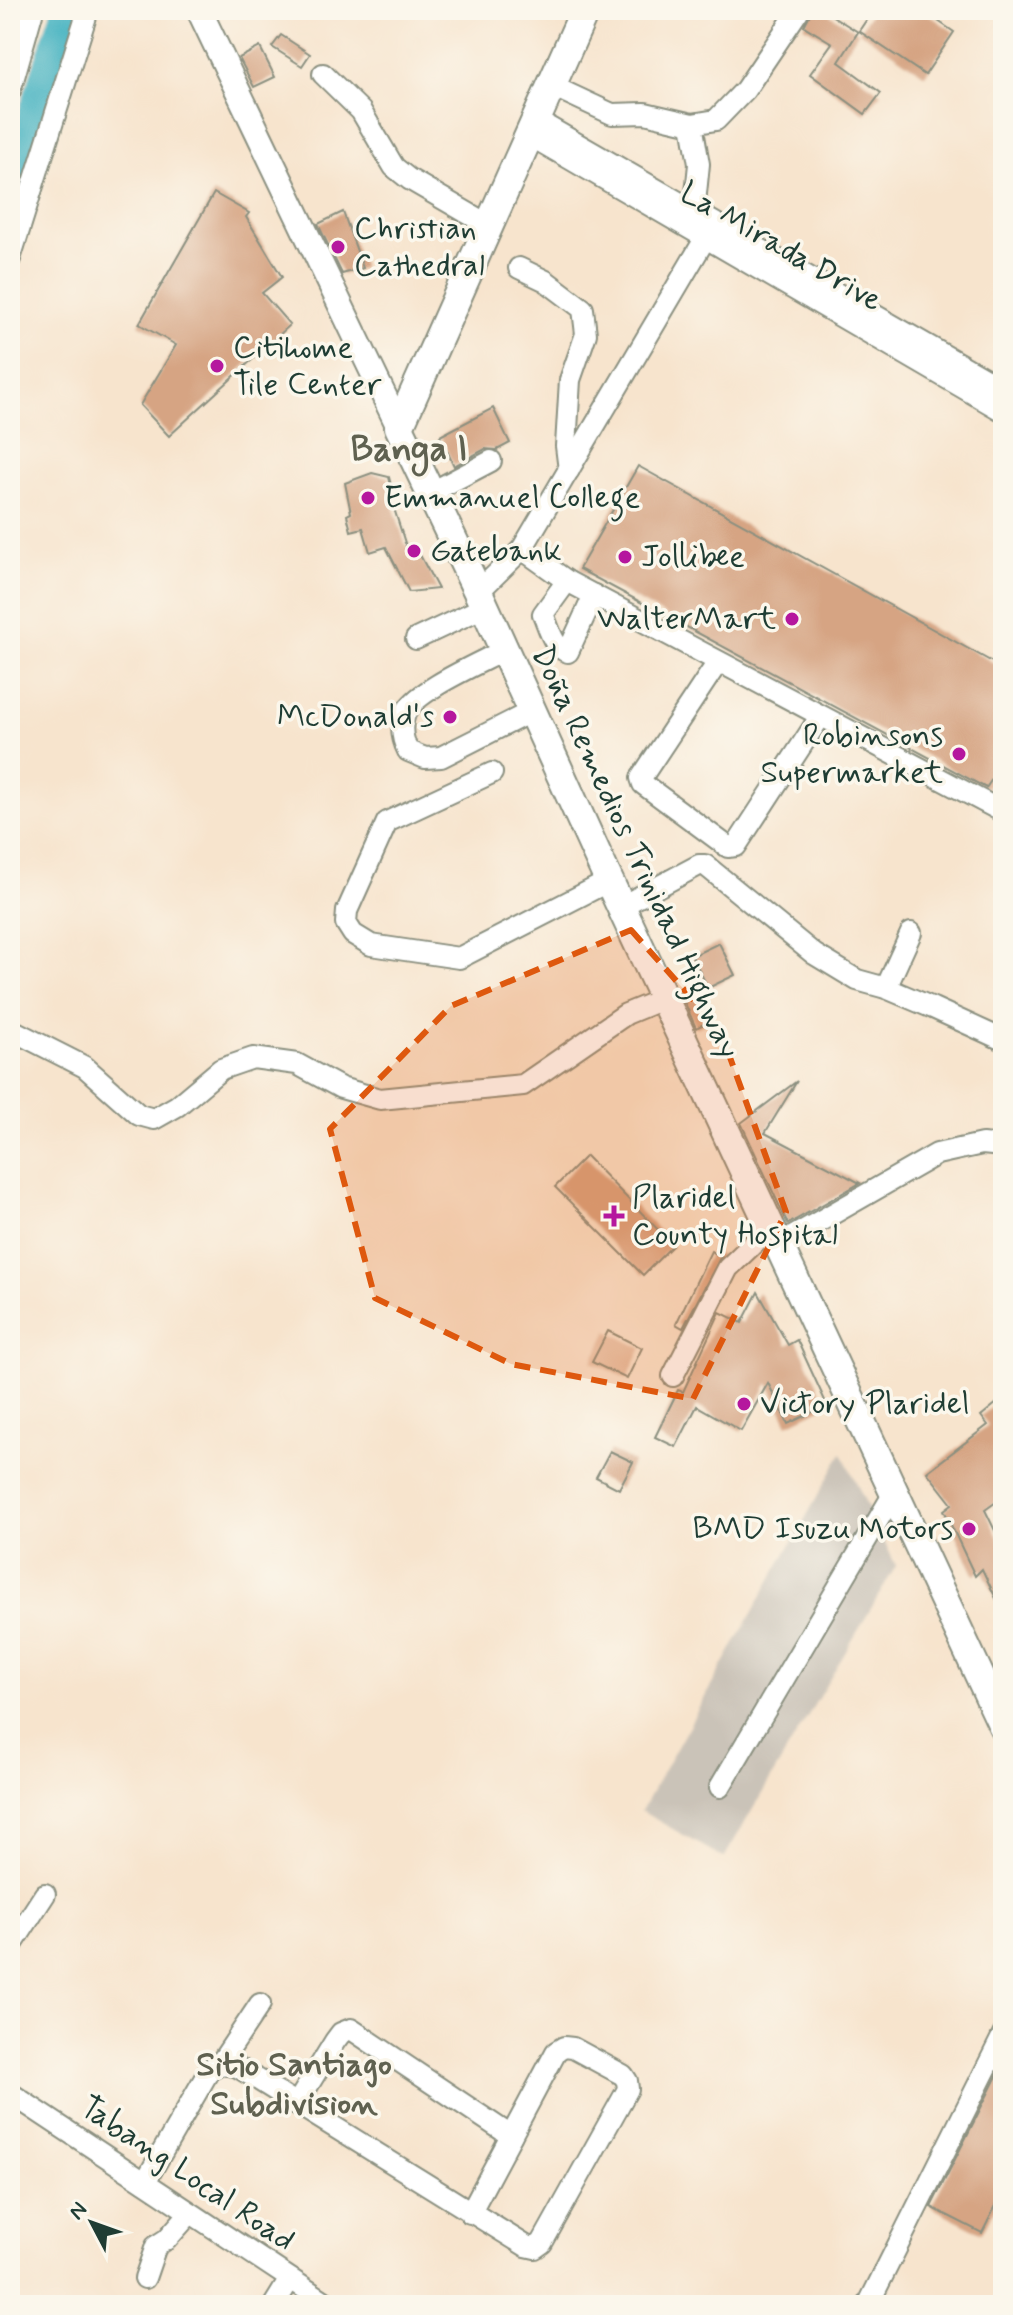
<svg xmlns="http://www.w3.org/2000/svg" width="1013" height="2315" font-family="Mynerve,sans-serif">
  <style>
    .industrial { fill: #cac3b8 }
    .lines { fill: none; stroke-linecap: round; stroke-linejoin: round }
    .river { stroke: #45b2c1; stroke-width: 30 }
    .building { fill: #d6a483 }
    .minor-casing { stroke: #8b9080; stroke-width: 24 }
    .major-casing { stroke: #8b9080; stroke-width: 28 }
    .highway-casing { stroke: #8b9080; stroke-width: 32 }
    .minor { stroke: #fff; stroke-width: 20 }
    .major { stroke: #fff; stroke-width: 24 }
    .highway { stroke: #fff; stroke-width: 28 }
    .marked { fill: #de580e; fill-opacity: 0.2; stroke: #de580e; stroke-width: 6; stroke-dasharray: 16 10; stroke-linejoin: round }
    .poi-dot { fill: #b5179e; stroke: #fbf7ec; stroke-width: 3 }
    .labels { text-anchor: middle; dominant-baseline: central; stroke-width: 7; stroke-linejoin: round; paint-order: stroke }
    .poi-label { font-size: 32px; fill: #1f3d34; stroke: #fbf7ec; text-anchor: start }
    .street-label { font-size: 32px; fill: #1f3d34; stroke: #fbf7ec }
    .neighbourhood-label { font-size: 34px; font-weight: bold; fill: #5f6150; stroke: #fbf7ec }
    .quarter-label { font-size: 36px; font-weight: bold; fill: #5f6150; stroke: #fbf7ec }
  </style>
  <rect width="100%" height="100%" fill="#fbf7ec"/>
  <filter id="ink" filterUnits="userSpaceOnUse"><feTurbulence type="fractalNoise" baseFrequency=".0125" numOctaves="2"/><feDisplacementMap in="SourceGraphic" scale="16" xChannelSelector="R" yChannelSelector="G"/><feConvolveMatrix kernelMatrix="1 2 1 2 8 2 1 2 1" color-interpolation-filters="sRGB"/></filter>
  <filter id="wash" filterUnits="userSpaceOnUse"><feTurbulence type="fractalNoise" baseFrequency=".006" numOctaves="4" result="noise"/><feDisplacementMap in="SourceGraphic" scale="32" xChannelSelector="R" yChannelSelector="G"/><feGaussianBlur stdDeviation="1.8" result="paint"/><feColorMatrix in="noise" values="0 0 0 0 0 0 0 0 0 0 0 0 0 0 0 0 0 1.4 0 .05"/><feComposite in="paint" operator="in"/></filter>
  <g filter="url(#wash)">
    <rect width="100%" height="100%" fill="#f7e4cd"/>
    <polygon class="industrial" points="842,1453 896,1566 724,1858 641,1811"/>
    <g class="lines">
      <polyline class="river" points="10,185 67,10"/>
    </g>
    <g id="blocks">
      <g class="building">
        <polygon points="812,10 823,10 858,32 839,62 881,93 865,114 810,74 832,43 804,26"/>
        <polygon points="873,10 922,10 954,32 925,75 859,31"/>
        <polygon points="281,35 310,54 302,66 272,47"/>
        <polygon points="260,47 275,77 254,87 239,58"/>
        <polygon points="214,193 249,213 246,217 282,277 262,293 290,325 169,436 140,405 176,345 139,324"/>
        <polygon points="343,212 363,268 342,274 318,224"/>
        <polygon points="493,408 510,443 497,450 485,449 454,466 440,436"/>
        <polygon points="638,466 1003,668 1003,763 986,788 579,569"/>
        <polygon points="372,473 389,477 394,498 391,499 406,546 414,544 438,589 409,592 386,547 370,552 363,528 351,531 347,515 351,513 345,483"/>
        <polygon points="719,943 735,975 708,988 692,956"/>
        <polygon points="693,986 712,1020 696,1028 680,992"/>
        <polygon points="797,1081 765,1133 860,1183 788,1224 741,1123"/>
        <polygon points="586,1156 673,1245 643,1275 555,1187"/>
        <polygon points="711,1251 721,1256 683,1328 676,1324"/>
        <polygon points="758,1292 788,1345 797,1340 827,1405 788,1424 768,1383 741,1431 697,1406 676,1447 655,1437 678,1390 683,1392 720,1312 742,1323"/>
        <polygon points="608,1331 642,1348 627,1379 592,1362"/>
        <polygon points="1003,1398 1003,1497 985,1510 1003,1547 1003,1613 982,1569 975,1576 944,1510 952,1504 927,1472 988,1425 981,1416"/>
        <polygon points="610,1451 633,1462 619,1489 596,1477"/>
        <polygon points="1003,2064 1003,2192 982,2233 931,2207"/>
      </g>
    </g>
  </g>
  <g filter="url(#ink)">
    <use href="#blocks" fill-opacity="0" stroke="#8b9080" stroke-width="2"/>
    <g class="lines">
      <defs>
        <g id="minor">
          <polyline points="323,74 361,111 394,167 409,179 490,226"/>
          <polyline points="552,86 612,114 645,113 692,124 716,120 745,90 799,10"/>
          <polyline points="10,91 33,10"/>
          <polyline points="536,120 1003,389"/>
          <polyline points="692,124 699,164 694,213"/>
          <polyline points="529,135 1003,411"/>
          <polyline points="10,259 88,10"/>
          <polyline points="519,268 546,281 583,309 586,334 570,380 566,446 569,470"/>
          <polyline points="430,493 491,461"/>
          <polyline points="522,549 567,581 1003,812"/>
          <path d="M567,581L543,614C549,628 553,648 568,652L594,595"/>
          <polyline points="478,592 522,549 712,227"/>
          <polyline points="416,639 484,607"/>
          <path d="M504,650C480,663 414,691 405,714C400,727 402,739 408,751L425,758L441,757L532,711"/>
          <polyline points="718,662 641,778 643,784 728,847 736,846 820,717"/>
          <polyline points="492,773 387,822 347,911 346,923 353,934 371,945 459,958 609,881"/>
          <polyline points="622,906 699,865 705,865 814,954 857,980 886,988 933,1008 1003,1040"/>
          <polyline points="886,988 911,933"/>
          <polyline points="10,1029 85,1067 139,1115 154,1119 177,1106 221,1069 253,1058 297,1064 341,1088 380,1099 523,1085 626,1014 665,998"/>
          <polyline points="780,1244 937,1154 982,1144 1003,1146"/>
          <polyline points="673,1376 728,1268 772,1226"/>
          <polyline points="720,1787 894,1493"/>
          <polyline points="10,1948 45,1894"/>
          <polyline points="220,2064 260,2004"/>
          <polyline points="10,2093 330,2305"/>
          <polyline points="296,2105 335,2041 341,2033 351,2029 511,2136"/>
          <polyline points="145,2182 210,2069 220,2064 236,2066 526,2246 535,2248 542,2243 628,2089 627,2081 623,2075 573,2048 564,2047 556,2052 470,2213"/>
          <polyline points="145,2278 156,2246 167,2239 190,2213"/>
          <polyline points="274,2305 290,2279"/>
          <polyline points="868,2305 1003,2035"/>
        </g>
        <polyline id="major" points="199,10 399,427"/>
        <polyline id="highway" points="585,10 399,427 478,592 609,881 1003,1726"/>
      </defs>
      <use href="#minor" class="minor-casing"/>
      <use href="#major" class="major-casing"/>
      <use href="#highway" class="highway-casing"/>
      <use href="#minor" class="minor"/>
      <use href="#major" class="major"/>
      <use href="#highway" class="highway"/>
    </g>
  </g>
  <path class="marked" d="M631,930L720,1030L786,1212L693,1399L511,1364L375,1298L330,1129L451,1006Z"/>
  <g class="poi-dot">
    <circle cx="338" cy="247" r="8"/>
    <circle cx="217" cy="366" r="8"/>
    <circle cx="368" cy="498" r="8"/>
    <circle cx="414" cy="551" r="8"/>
    <circle cx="625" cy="557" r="8"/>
    <circle cx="792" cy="619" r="8"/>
    <circle cx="450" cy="717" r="8"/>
    <circle cx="959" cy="754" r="8"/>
    <path d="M610 1204h8v8h8v8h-8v8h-8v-8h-8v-8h8z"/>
    <circle cx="744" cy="1404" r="8"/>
    <circle cx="969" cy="1529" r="8"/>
  </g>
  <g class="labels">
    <g class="poi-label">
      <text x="354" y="229">Christian<tspan x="354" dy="37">Cathedral</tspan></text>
      <text x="233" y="348">Citihome<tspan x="233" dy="37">Tile Center</tspan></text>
      <text x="384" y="498">Emmanuel College</text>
      <text x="430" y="551">Gatebank</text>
      <text x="641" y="557">Jollibee</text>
      <text x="776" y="619" text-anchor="end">WalterMart</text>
      <text x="434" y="717" text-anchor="end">McDonald's</text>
      <text x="943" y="736" text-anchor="end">Robinsons<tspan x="943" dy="37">Supermarket</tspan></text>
      <text x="632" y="1198">Plaridel<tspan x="632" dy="37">County Hospital</tspan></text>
      <text x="760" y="1404">Victory Plaridel</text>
      <text x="953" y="1529" text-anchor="end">BMD Isuzu Motors</text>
    </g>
    <g class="street-label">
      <text transform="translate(781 247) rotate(30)">La Mirada Drive</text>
      <text transform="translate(635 852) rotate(65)">Doña Remedios Trinidad Highway</text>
      <text transform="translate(187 2174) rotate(34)">Tabang Local Road</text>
    </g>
    <g class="neighbourhood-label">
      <text x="294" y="2065">Sitio Santiago<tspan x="294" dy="39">Subdivision</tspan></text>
    </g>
    <g class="quarter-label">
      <text x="409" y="450">Banga I</text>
    </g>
  </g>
  <rect width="1013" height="2315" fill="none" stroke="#fbf7ec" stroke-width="40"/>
  <g transform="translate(92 2223) rotate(311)" stroke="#fbf7ec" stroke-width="6" paint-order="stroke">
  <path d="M0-6L14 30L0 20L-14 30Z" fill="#1f3d34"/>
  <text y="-12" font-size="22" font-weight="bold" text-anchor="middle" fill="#1f3d34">N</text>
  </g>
</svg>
